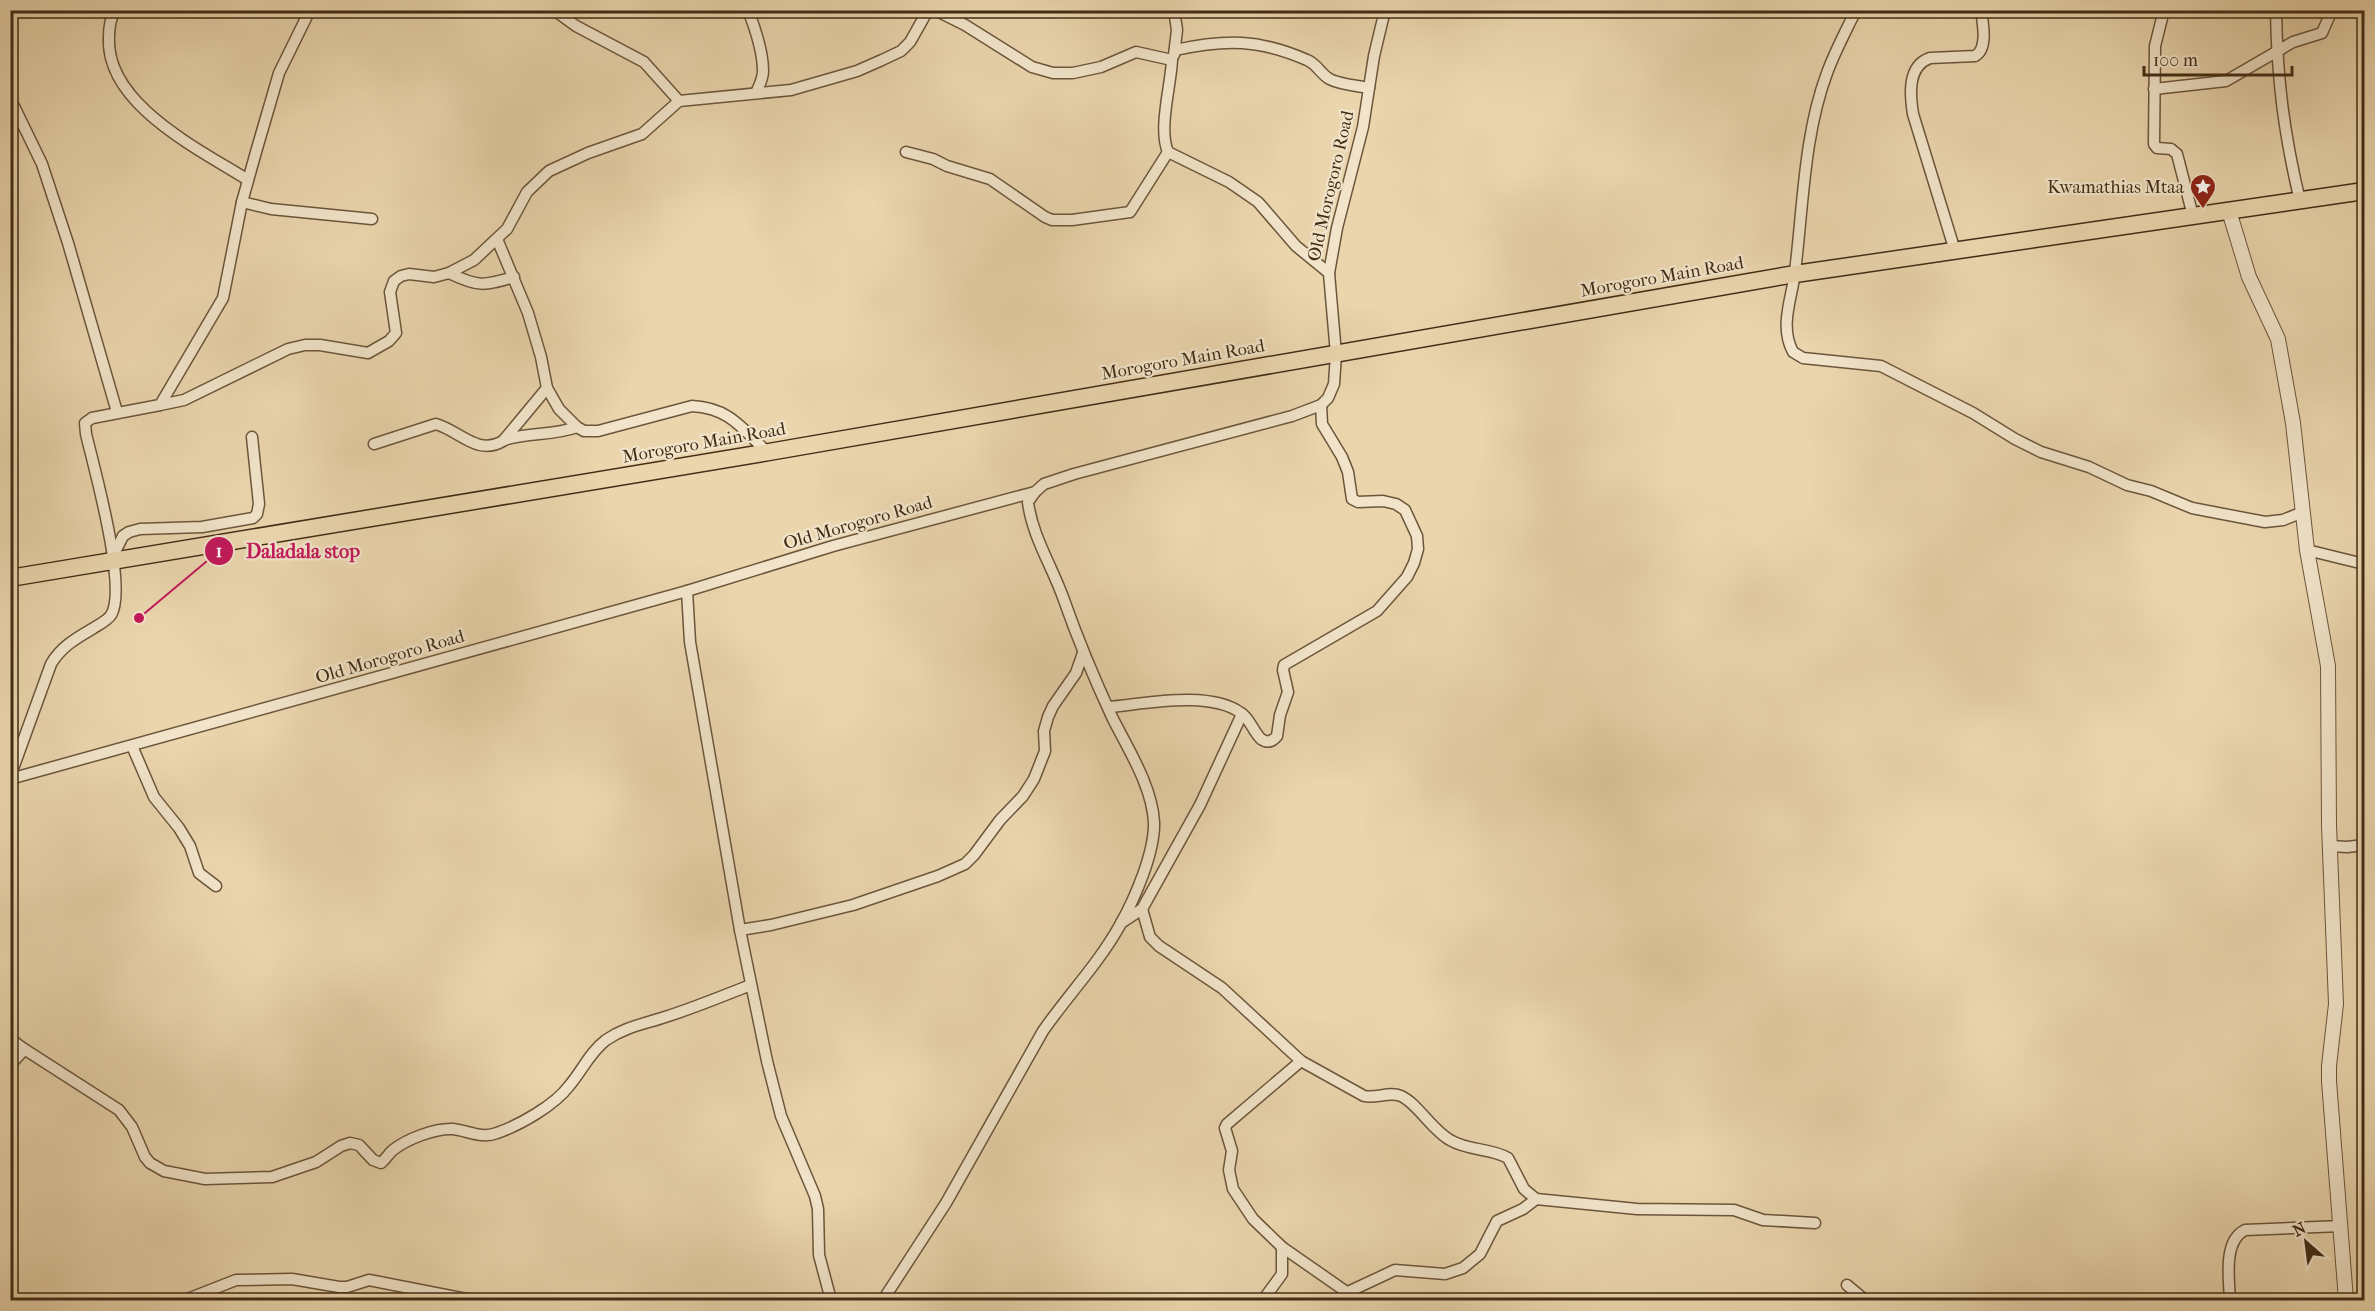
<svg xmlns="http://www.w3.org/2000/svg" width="2375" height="1311" font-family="'IM FELL French Canon',serif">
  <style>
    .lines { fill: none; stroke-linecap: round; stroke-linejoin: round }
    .minor-casing { stroke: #6c563b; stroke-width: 13 }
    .tertiary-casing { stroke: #6c563b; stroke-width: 16 }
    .trunk-casing { stroke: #422c15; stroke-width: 19 }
    .minor { stroke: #f1e4ca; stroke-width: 10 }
    .tertiary { stroke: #f1e4ca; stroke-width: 14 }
    .trunk { stroke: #ead5ad; stroke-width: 16 }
    .labels { text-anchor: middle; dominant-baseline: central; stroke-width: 4.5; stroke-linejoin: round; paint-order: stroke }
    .street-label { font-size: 18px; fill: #422c15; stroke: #f1e4ca }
    .poi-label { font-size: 18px; fill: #422c15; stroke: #f1e4ca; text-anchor: end }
    .leader { fill: none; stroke: #c2185b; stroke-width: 2 }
    .callout-dot { fill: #c2185b; stroke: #f1e4ca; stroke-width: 2 }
    .mark-label { font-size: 18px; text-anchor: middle; font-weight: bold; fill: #fff }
    .callout-label { font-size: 20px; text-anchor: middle; font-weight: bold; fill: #c2185b; stroke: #f1e4ca; stroke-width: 4.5; stroke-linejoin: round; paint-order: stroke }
  </style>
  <rect width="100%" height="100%" fill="#ead5ad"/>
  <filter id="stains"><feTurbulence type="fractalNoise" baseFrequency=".00333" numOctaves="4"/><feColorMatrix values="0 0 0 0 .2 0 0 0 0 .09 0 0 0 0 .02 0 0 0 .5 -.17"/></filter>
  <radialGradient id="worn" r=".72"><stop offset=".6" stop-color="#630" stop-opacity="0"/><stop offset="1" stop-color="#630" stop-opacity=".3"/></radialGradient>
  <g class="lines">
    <defs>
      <g id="minor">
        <path d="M115,10C110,19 109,27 109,37C105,104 199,149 248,180"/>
        <polyline points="554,10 576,26 644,62 679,101"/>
        <path d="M748,10C755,28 763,52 763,71C763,79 759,86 756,93"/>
        <path d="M935,10L965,25L1032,67L1053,73H1073L1101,67L1136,52L1172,60C1171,85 1158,129 1168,152L1229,182L1258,202L1296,246L1329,273"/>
        <path d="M1856,10C1846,31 1835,51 1827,73C1804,134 1803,207 1795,272C1792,298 1779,326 1793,352L1803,358L1881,366L1973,413L2015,439L2041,452L2089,467L2127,485L2151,491L2192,508L2265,522L2283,520L2303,512"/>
        <polyline points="2164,10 2155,46 2154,144 2157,148 2171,149 2177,154 2193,216"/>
        <path d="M2276,10C2277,79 2284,134 2300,201"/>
        <path d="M1175,50C1226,39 1259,39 1307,60C1317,64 1320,73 1328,78C1336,84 1359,86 1369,88"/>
        <polyline points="1174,55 1177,30 1174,10"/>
        <polyline points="2154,89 2226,81 2293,42 2322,33 2332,10"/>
        <polyline points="10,98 42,164 68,243 117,412"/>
        <polyline points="906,152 933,159 947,166 990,179 1045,217 1052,220 1072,220 1130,212 1168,152"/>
        <polyline points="242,202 271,209 372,219"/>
        <path d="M497,239L528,313L541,357L547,388L559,409L577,427L584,431H598L692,406C729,408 741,427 767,452"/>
        <path d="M1955,251L1913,114C1910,95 1907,66 1930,58L1975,56C1988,49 1983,24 1981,10"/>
        <path d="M449,273C478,287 483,286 514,277"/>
        <polyline points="160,405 184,400 288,349 305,345 320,345 368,353 389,341 396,333 390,292 394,281 401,276 409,274 434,277 449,273 474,260 507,229 527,192 549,171 588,153 642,134 679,101 791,90 857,71 882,60 901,51 910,42 928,10"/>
        <path d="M504,440C528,432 553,436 577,427"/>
        <path d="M374,444L436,424C460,431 477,456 503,441L547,388"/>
        <polyline points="2307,550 2364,564"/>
        <polyline points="114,554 123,536 129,532 140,529 202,527 253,518 257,514 259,504 252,437"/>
        <polyline points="687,591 690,642 740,930 767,1061 781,1116 815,1196 818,1209 819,1255 831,1300"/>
        <path d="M1108,707C1145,704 1209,690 1241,713C1250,719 1253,731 1261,739C1267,743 1272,742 1277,736L1280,715L1288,692L1283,670L1284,665L1377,611L1407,577L1414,563L1418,549L1417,536L1405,510L1396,504L1383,501L1358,502L1352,499L1348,472L1342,457L1322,424L1321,405"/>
        <polyline points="132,746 154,797 179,828 190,846 199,873 216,886"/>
        <path d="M10,777L51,664C61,647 75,639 92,629C98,625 107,621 111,615C128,588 94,468 86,434L85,423L92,418L160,405L223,298L242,202L256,152L279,73L310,10"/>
        <polyline points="10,779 687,591 833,546 1035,492 1044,484 1074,474 1292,416 1321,405 1328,398 1334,384 1336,354 1329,273 1337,228 1363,127 1374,56 1385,10"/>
        <polyline points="2330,846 2347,847 2364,845"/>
        <path d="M1142,909L1150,937L1159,946L1222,988L1301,1061L1364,1096C1376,1099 1389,1091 1401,1096C1417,1103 1432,1130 1450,1140C1468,1151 1491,1148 1508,1158L1524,1189L1536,1199L1637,1209L1734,1210L1763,1220L1815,1223"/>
        <polyline points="1121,923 1142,909 1200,805 1242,714"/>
        <polyline points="740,930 771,925 853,905 938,876 965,864 974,855 1000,820 1023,796 1034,779 1045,751 1044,731 1048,717 1053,706 1076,673 1083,653"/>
        <polyline points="10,1038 21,1047 22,1052 10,1065"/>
        <path d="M21,1047L119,1110L132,1127L145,1157L150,1163L164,1171L205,1179L272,1177L316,1162L341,1146L350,1143L359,1145L373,1160L381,1163C386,1159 388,1154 393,1150C407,1139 435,1128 453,1129C469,1131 482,1139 497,1133C520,1125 555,1105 569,1086C582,1071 590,1052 606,1040C625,1027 644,1024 665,1017C694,1008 722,996 751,985"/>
        <polyline points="1282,1247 1358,1300"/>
        <polyline points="1847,1285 1865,1300"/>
        <polyline points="1348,1292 1395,1270 1445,1274 1463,1268 1480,1254 1497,1221 1523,1209 1536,1199"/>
        <polyline points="185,1300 236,1280 292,1279 339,1287 347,1287 369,1280 471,1300"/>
        <path d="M883,1300L946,1203L1043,1031C1068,995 1099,963 1120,925C1135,898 1155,852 1154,822C1152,786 1128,749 1112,717C1094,678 1078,640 1064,600C1053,568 1032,536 1028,502L1035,492"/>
        <polyline points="1263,1300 1282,1274 1282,1247 1253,1219 1233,1189 1229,1170 1232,1151 1225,1128 1227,1124 1301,1061"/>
        <path d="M2230,1300C2229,1279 2223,1241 2245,1230L2341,1226"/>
      </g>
      <polyline id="tertiary" points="2229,211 2249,277 2278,339 2293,423 2307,550 2328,666 2329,825 2336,1004 2329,1066 2329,1081 2346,1300"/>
      <polyline id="trunk" points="10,578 769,452 1795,274 2364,191"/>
    </defs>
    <use href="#minor" class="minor-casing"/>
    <use href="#tertiary" class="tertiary-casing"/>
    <use href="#trunk" class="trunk-casing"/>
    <use href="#minor" class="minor"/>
    <use href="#tertiary" class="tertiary"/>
    <use href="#trunk" class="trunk"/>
  </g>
  <defs>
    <symbol id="sight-pin" viewBox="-11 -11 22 30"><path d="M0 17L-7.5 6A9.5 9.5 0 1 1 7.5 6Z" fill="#8f2418" stroke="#f1e4ca"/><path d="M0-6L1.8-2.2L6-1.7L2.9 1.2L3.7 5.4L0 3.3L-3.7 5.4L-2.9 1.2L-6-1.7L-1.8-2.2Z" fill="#fff"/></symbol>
  </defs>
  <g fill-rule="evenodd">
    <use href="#sight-pin" x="2188" y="172" width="30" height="40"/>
  </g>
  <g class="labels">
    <g class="street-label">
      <text transform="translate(1331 186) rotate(-77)">Old Morogoro Road</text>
      <text transform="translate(1662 277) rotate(-10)">Morogoro Main Road</text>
      <text transform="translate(1183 360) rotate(-10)">Morogoro Main Road</text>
      <text transform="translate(704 443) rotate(-10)">Morogoro Main Road</text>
      <text transform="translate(858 523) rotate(-16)">Old Morogoro Road</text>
      <text transform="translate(390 657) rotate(-16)">Old Morogoro Road</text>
    </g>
    <g class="poi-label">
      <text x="2184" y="187">Kwamathias Mtaa</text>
    </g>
  </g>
  <path class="leader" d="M139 618L219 551"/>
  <g class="callout-dot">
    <circle cx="139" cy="618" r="6"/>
    <circle cx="219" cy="551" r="15"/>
  </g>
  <g class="mark-label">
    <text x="219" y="557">1</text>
  </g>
  <g class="callout-label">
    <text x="303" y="558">Daladala stop</text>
  </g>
  <rect width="2375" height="1311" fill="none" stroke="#ead5ad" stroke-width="36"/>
  <rect x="12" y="12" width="2351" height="1287" fill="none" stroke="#422c15" stroke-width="3"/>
  <rect x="18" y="18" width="2339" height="1275" fill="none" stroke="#422c15" stroke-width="1.5"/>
  <g transform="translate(2306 1242) rotate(332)" stroke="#f1e4ca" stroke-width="4.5" paint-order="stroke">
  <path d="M0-4.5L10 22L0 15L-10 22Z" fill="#422c15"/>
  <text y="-9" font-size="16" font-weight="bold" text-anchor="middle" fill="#422c15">N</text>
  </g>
  <path d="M2144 66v9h148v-9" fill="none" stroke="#422c15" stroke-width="3"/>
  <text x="2153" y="66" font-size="18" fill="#422c15" stroke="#f1e4ca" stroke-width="4.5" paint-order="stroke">100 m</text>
  <rect width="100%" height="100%" filter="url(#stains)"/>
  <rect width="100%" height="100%" fill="url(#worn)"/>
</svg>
